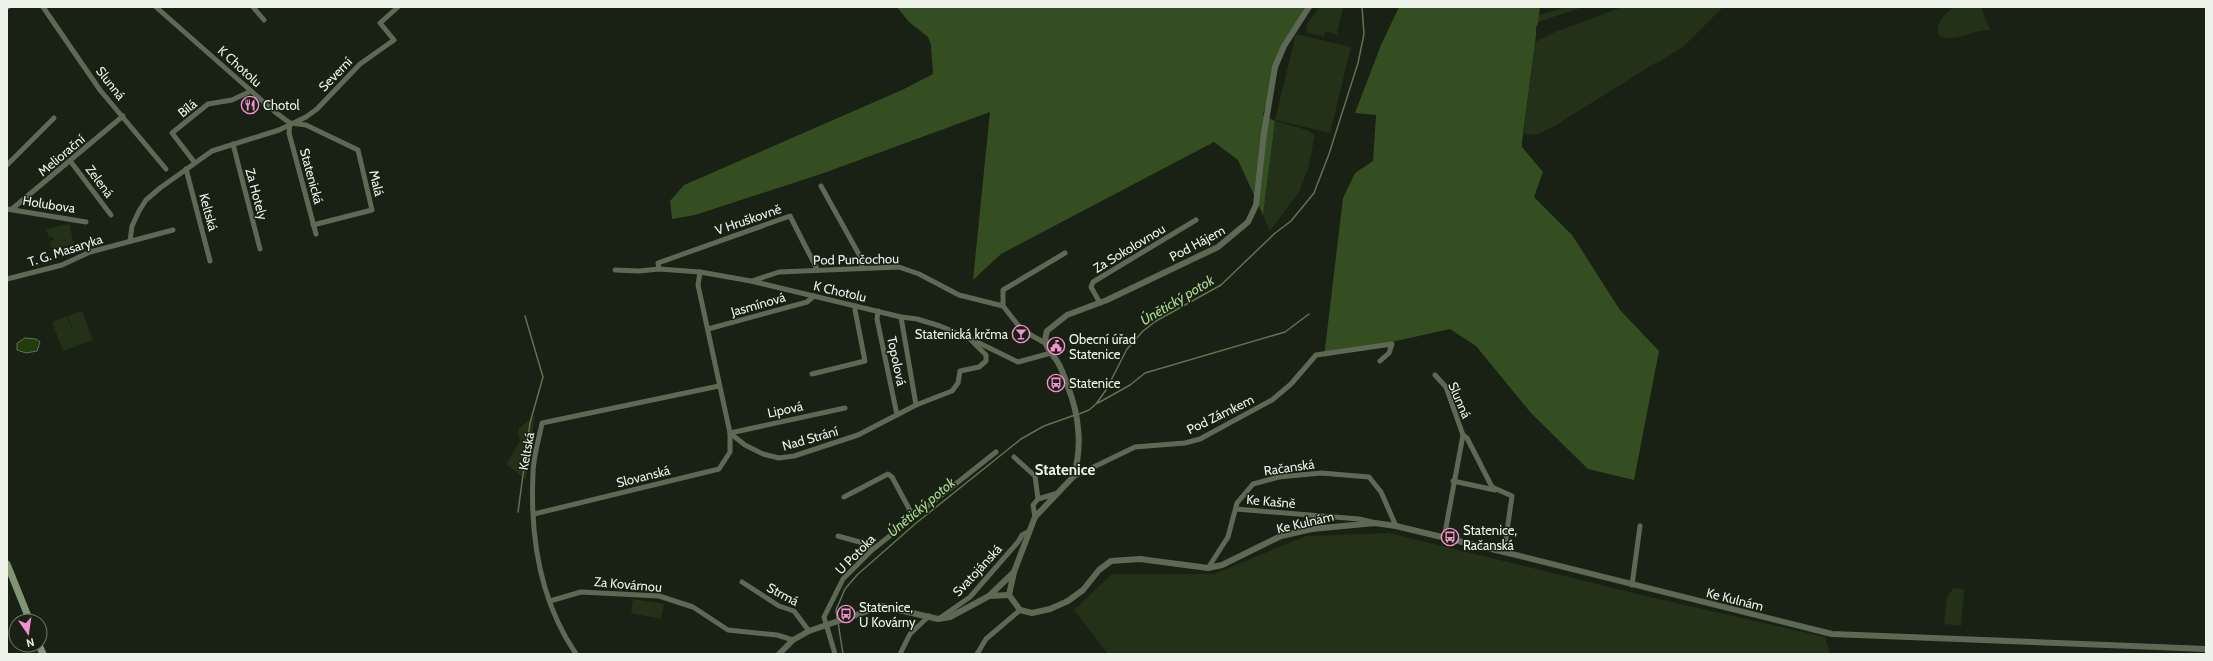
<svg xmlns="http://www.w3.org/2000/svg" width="2213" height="661" font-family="Cabin,sans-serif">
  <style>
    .green { fill: #223118 }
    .forest { fill: #344e21 }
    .water { fill: #233c0e; stroke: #607350 }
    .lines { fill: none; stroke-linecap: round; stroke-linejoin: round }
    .stream { stroke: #607350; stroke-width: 1.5 }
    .minor { stroke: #5d6955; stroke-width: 5 }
    .tertiary { stroke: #5d6955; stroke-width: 6 }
    .secondary { stroke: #819574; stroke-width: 7 }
    .labels { text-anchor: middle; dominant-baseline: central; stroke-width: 3; stroke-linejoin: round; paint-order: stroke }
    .street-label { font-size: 13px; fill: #edf3e9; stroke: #182113 }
    .poi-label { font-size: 13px; fill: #edf3e9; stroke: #182113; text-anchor: start }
    .water-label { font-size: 14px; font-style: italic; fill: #add890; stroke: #182113 }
    .quarter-label { font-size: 15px; font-weight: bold; fill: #edf3e9; stroke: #182113 }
  </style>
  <rect width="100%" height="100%" fill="#182113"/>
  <g class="green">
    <polygon points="1319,7 1343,7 1337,35 1325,31 1324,36 1308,33 1306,26"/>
    <polygon points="1566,7 1583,7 1538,22 1539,15"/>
    <polygon points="1622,7 1723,7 1683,47 1653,66 1660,60 1553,127 1538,134 1526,135 1524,131 1535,42 1555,32"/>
    <path d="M1955,7H1981L1990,30C1972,29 1958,43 1939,36C1934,22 1945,14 1955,7Z"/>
    <polygon points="1296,34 1351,47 1330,133 1275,120"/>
    <polygon points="1275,121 1307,130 1315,135 1308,169 1299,192 1270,231 1263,215"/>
    <polygon points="69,224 74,244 52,249 50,241 54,240 53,237 49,238 46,229"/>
    <polygon points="82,311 93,340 63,351 52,322 67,316 74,335 68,316"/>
    <polygon points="535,415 526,480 506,464 520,441 518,429"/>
    <polygon points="1389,533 1650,597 1825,637 1830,654 1108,654 1074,610 1112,574 1214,574 1306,536"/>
    <polygon points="1953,588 1964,589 1961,626 1944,624 1947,598"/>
    <polygon points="633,599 664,604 661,619 631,613"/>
  </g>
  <g class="forest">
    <polygon points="897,7 1306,7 1282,49 1263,115 1275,121 1263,215 1238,160 1214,142 1001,254 973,280 990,112 824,173 695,215 672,219 670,201 684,185 902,90 933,74 931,45 928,37 909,22"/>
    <polygon points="1399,7 1540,7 1538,24 1536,27 1536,35 1522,142 1522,147 1543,172 1534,197 1572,235 1620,310 1659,351 1634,480 1588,469 1531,413 1476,346 1450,329 1324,357 1343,198 1355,173 1373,161 1376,115 1355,113 1381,45"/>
  </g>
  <polygon class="water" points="25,338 36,339 40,342 37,351 26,353 17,350 17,343"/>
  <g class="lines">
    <g class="stream">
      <polyline points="1098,403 1130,385 1145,373 1285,332 1309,314"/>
      <polyline points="1079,414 1089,410 1096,404 1106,390 1127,349 1143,331 1156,321 1221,285 1274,234 1291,221 1314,193 1329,154 1358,63 1364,34 1362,7"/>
      <polyline points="518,512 530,423 543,377 525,316"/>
      <polyline points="837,618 836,610 845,589 857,575 915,524 1021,439 1044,426 1075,415"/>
      <polyline points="838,622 843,654"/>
    </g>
    <g class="minor">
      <polyline points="7,7 8,7"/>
      <polyline points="43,7 100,90 166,169"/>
      <polyline points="156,7 275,112 290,123 306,125 358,150 372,210 313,225"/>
      <polyline points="253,7 264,20"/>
      <polyline points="290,123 289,133 316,234"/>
      <polyline points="233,144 260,249"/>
      <polyline points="71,162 111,215"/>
      <polyline points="195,163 172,133 208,104 232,100 251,91"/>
      <polyline points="7,165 54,118"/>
      <polyline points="186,169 210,261"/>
      <polyline points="821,186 861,258 862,267"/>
      <polyline points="7,209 86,222"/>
      <polyline points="12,209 123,116"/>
      <polyline points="130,241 132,226 139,211 146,200 160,188 212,151 279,130 306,117 317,109 360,64 394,40 380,23 398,7"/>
      <polyline points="659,269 658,263 790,216 817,269"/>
      <polyline points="615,270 639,271 659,269 700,272 751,281 901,317 917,319 940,326 969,338 1018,362 1051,353"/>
      <polyline points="700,272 698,285 730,433 745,445 763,454 779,458 794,456 858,435 916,405 952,391 958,383 960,371 979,367 986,361 986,355 969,338"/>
      <polyline points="7,279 62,265 90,252 173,230"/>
      <polyline points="752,281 779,272 899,267 919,274 959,295 1003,306 1022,330 1045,343"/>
      <polyline points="1100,303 1091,287 1093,282 1196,220"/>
      <polyline points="1003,306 1003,290 1065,253"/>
      <polyline points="878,311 877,319 897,415"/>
      <polyline points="901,317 916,405"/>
      <polyline points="708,329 807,302 814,296"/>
      <polyline points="812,374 865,361 855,310 856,306"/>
      <polyline points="1435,375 1446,387 1463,435 1467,438 1492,487 1512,496 1504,552"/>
      <polyline points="1014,457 1035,476 1038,499"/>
      <polyline points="1073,477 1135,447 1185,443 1200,439 1272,400 1291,384 1316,355 1392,344 1389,353 1380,361"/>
      <polyline points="1453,481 1495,490"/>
      <polyline points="844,497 888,474 892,477 913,516"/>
      <polyline points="1236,509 1359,519 1372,522"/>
      <polyline points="534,514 719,469 730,452 730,433 845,408"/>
      <polyline points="1035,517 1033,505 1038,499 1058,493"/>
      <polyline points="838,536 863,543 872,550"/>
      <polyline points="1444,538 1463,435"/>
      <polyline points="1208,568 1228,537 1237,503 1253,484 1279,477 1321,473 1369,477 1381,492 1396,526"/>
      <polyline points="742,582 779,606 794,611 809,631"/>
      <polyline points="1632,585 1640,526"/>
      <polyline points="550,601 581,592 659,596 693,607 728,630 777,635 793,640"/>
      <polyline points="940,618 970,597 1018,542 1022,535 1028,532"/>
      <path d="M576,654C540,601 530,537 533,474C533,457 539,439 542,423L719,386"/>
      <polyline points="835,654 824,617 843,579 872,550 996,452"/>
      <polyline points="900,654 910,634 929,616"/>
      <polyline points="977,654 986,639 1020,610"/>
    </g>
    <g class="tertiary">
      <polyline points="1009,595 1020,610 1032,613 1050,609 1068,601 1083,590 1099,570 1111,561 1140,559 1208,568 1222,565 1281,536 1312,529 1375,523 1396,526 1504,552 1832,634 2206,649"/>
      <path d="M1009,595L1014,572L1035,517L1073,477C1083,448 1079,415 1068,387C1065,378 1062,369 1057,361C1050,351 1042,345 1047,331L1067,315L1107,300L1218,247L1248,222L1256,205L1264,133L1275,67L1284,46L1309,7"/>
      <polyline points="989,596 1009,595"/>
      <polyline points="779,654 793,640 809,631 882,606 938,619 950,617 989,596 1014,572"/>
    </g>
    <g class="secondary">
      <polyline points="7,564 30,621"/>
      <polyline points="39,645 43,654"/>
    </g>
  </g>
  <defs>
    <symbol id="restaurant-ring" viewBox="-11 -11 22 22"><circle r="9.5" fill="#182113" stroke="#f690cf" stroke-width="1.5"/><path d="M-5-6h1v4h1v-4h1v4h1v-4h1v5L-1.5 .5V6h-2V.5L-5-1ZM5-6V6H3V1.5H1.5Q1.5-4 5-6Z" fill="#f690cf"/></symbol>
    <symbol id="bar-ring" viewBox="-11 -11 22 22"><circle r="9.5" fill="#182113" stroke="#f690cf" stroke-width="1.5"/><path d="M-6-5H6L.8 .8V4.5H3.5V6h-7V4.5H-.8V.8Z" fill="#f690cf"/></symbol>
    <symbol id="civic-ring" viewBox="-11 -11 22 22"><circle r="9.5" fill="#182113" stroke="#f690cf" stroke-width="1.5"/><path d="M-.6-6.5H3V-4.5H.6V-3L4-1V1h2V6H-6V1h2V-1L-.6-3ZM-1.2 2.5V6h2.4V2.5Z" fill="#f690cf"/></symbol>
    <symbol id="bus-ring" viewBox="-11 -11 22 22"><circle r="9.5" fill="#182113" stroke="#f690cf" stroke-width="1.5"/><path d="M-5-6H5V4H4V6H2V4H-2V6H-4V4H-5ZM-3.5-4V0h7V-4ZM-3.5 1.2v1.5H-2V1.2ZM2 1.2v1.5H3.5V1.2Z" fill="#f690cf"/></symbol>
  </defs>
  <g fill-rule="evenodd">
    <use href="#restaurant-ring" x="240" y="95" width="20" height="20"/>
    <use href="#bar-ring" x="1011" y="324" width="20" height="20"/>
    <use href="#civic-ring" x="1046" y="336" width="20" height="20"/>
    <use href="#bus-ring" x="1046" y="373" width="20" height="20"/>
    <use href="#bus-ring" x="1440" y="527" width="20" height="20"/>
    <use href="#bus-ring" x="836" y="604" width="20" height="20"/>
  </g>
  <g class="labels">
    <g class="street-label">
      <text transform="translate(240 66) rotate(42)">K Chotolu</text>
      <text transform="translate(335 74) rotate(-46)">Severní</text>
      <text transform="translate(111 83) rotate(52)">Slunná</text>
      <text transform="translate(187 108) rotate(-39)">Bílá</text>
      <text transform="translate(61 155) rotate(-40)">Meliorační</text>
      <text transform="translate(312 176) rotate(75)">Statenická</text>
      <text transform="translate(100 181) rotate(53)">Zelená</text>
      <text transform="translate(377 183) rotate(77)">Malá</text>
      <text transform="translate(257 194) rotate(75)">Za Hotely</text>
      <text transform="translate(49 204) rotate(9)">Holubova</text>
      <text transform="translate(209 212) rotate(75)">Keltská</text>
      <text transform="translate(748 219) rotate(-19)">V Hruškovně</text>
      <text transform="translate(1197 243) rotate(-28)">Pod Hájem</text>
      <text transform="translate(1129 248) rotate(-31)">Za Sokolovnou</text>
      <text transform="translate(65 250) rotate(-18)">T. G. Masaryka</text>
      <text transform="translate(856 259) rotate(-1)">Pod Punčochou</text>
      <text transform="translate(840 291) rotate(13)">K Chotolu</text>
      <text transform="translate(758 304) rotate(-16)">Jasmínová</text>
      <text transform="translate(897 361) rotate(78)">Topolová</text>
      <text transform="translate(1460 400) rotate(67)">Slunná</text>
      <text transform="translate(785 409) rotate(-12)">Lipová</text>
      <text transform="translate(1220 414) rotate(-26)">Pod Zámkem</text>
      <text transform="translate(810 438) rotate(-16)">Nad Strání</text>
      <text transform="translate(526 451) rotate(-80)">Keltská</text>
      <text transform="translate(1289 467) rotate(-8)">Račanská</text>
      <text transform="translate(643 476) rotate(-14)">Slovanská</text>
      <text transform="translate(1271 501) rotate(5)">Ke Kašně</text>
      <text transform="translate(1305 522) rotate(-13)">Ke Kulnám</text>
      <text transform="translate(855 554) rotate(-45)">U Potoka</text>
      <text transform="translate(977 570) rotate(-47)">Svatojánská</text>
      <text transform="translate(628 584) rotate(5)">Za Kovárnou</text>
      <text transform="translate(783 594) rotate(28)">Strmá</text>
      <text transform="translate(1735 599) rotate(14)">Ke Kulnám</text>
    </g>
    <g class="poi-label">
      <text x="263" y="105">Chotol</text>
      <text x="1008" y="334" text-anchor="end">Statenická krčma</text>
      <text x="1069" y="339">Obecní úřad<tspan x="1069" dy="15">Statenice</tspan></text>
      <text x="1069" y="383">Statenice</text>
      <text x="1463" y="530">Statenice,<tspan x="1463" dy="15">Račanská</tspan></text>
      <text x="859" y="607">Statenice,<tspan x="859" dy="15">U Kovárny</tspan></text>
    </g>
    <g class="water-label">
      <text transform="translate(1177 300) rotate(-31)">Únětický potok</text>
      <text transform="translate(921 507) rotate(-40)">Únětický potok</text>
    </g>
    <g class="quarter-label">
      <text x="1065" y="470">Statenice</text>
    </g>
  </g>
  <rect width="2213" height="661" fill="none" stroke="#edf3e9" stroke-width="16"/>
  <g transform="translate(28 633) rotate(167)"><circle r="19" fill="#182113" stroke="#6d7569"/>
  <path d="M0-3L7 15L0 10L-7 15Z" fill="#f690cf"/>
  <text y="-6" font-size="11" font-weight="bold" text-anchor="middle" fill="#edf3e9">N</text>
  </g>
</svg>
